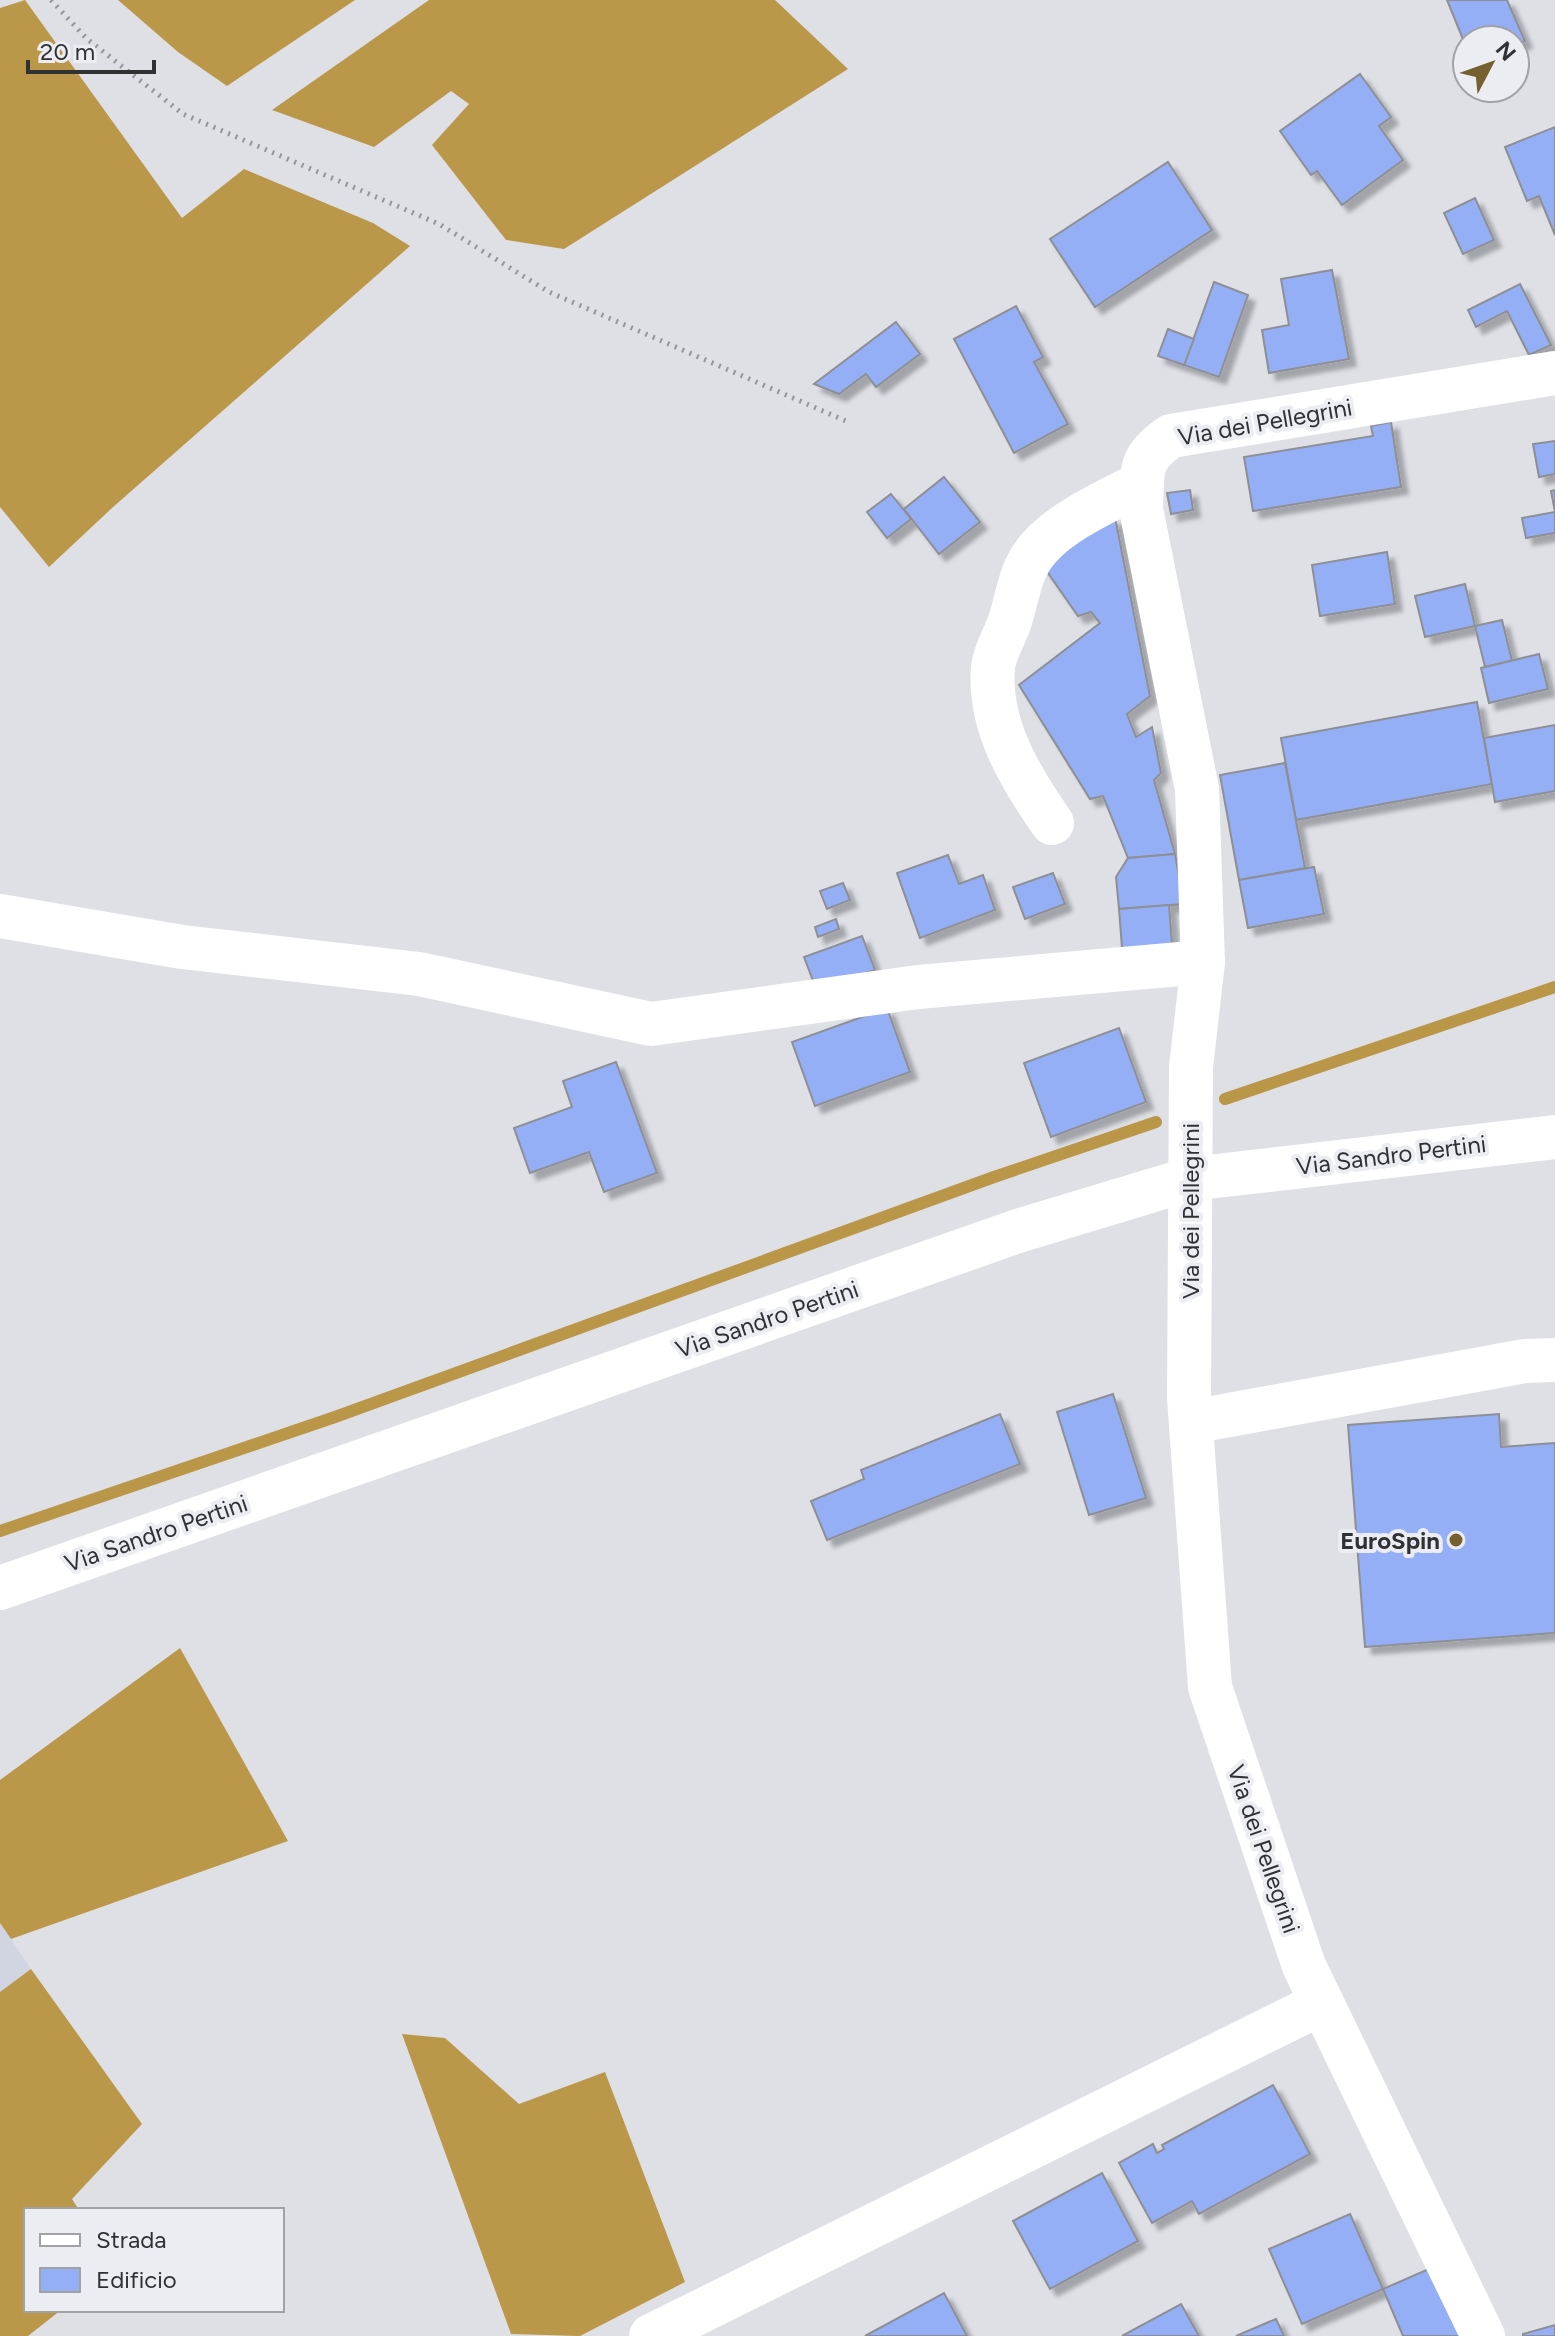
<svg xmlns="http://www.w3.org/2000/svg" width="1555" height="2336" font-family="Figtree,sans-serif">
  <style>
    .built { fill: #d0d5e1 }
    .forest { fill: #bb974a }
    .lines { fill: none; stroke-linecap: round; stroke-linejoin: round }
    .stream { stroke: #ba9648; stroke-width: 12 }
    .building { fill: #94aff5; stroke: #8d8f94; stroke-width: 2; filter: url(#shadow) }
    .path { stroke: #94959a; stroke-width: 5; stroke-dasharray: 2 6; stroke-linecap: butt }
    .minor { stroke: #fff; stroke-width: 44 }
    .poi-dot { fill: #776030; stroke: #ebedf3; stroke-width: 3 }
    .labels { text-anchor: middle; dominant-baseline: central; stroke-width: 8; stroke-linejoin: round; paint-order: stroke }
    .street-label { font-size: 24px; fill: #303133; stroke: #ebedf3 }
    .poi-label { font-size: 24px; font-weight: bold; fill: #303133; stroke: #ebedf3; text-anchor: end }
  </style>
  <defs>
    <filter id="shadow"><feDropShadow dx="7" dy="7" stdDeviation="2" flood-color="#0004"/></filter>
  </defs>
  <rect width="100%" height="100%" fill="#dee0e6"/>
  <polygon class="built" points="0,1923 31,1969 0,1992"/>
  <g class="forest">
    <polygon points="25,0 182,218 244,169 373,223 410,246 112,508 49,567 0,507 0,8"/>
    <polygon points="118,0 355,0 227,86 178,52"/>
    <polygon points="429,0 775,0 848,69 564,249 506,240 432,145 469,104 451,91 374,147 272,110"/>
    <polygon points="180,1648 288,1841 11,1939 0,1923 0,1780"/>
    <polygon points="31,1969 142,2124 72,2199 79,2210 26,2210 26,2310 61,2310 28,2336 0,2336 0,1992"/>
    <polygon points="402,2034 445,2038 519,2104 605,2072 685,2282 580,2336 511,2334"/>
  </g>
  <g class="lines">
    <g class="stream">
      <polyline points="1225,1099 1555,987"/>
      <polyline points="0,1531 335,1417 994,1177 1156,1122"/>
    </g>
  </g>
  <g class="building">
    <polygon points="1447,0 1507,0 1525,41 1515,45 1515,40 1467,40 1467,49"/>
    <polygon points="1360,74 1391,117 1379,126 1403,160 1342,205 1317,171 1311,175 1280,131"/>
    <polygon points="1555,127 1555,235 1539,196 1527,201 1505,147"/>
    <polygon points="1168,162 1212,230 1095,307 1050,239"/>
    <polygon points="1475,198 1494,240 1463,254 1444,213"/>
    <polygon points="1332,270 1349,359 1269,373 1262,330 1289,325 1281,279"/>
    <polygon points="1214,282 1248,295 1219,377 1184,365"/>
    <polygon points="1520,284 1551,345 1529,355 1507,311 1476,327 1468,310"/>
    <polygon points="1016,306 1043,357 1034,362 1068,424 1014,453 954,339"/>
    <polygon points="896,322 920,354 876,387 866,374 839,394 814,384"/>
    <polygon points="1168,329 1194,339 1184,365 1158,356"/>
    <polygon points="1391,422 1401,487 1253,511 1244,457 1373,436 1371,426"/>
    <polygon points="1555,441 1555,474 1539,477 1533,444"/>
    <polygon points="944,477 980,522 939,554 904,509"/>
    <polygon points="1190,490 1193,510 1171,514 1167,493"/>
    <polygon points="1555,490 1555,533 1526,538 1522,518 1555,512 1551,491"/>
    <polygon points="891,494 911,519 887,538 867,512"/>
    <polygon points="1115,517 1150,696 1127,714 1136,737 1152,727 1161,773 1154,780 1175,854 1128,858 1103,796 1090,799 1019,685 1100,623 1091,612 1078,616 1041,563"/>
    <polygon points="1387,552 1395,604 1320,616 1312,565"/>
    <polygon points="1465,584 1475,626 1425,637 1415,596"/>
    <polygon points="1502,620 1512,661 1485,667 1475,626"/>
    <polygon points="1539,654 1548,689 1489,703 1481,668"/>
    <polygon points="1477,702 1492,784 1296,820 1281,738"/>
    <polygon points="1555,725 1555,791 1495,802 1484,738"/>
    <polygon points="1285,763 1305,868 1239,880 1220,775"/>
    <polygon points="1175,854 1184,904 1119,909 1116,877 1128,858"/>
    <polygon points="948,855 959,884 983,875 995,910 920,938 897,873"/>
    <polygon points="1314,867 1324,914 1248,928 1239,880"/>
    <polygon points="1053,873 1065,904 1025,919 1013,887"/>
    <polygon points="843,883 850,900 827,909 820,891"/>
    <polygon points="1169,905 1173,957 1123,961 1119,909"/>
    <polygon points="836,919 839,929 818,937 815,927"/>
    <polygon points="862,936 875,970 817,991 804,957"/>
    <polygon points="887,1008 910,1072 815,1106 792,1042"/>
    <polygon points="1119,1028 1146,1102 1051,1137 1024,1063"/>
    <polygon points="616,1062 657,1173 604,1192 589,1152 530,1173 514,1128 572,1107 563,1081"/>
    <polygon points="1113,1394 1146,1498 1089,1515 1057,1412"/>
    <polygon points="1000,1414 1020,1464 827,1540 811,1501 864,1479 861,1470"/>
    <polygon points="1499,1414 1501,1447 1555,1443 1555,1633 1365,1647 1348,1425"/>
    <polygon points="1273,2085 1310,2154 1199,2214 1192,2201 1152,2223 1119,2163 1153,2144 1157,2153 1164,2149 1162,2145"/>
    <polygon points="1102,2173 1138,2241 1050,2289 1013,2221"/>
    <polygon points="1350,2214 1383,2289 1302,2324 1269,2249"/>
    <polygon points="1431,2268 1461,2336 1403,2336 1383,2289"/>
    <polygon points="944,2293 967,2336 865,2336"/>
    <polygon points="1181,2304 1199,2336 1122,2336"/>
    <polygon points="1276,2319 1284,2336 1236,2336"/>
    <polygon points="1555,2325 1555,2336 1523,2336 1523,2334"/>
  </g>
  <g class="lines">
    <polyline class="path" points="51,0 87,39 183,114 439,224 549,292 846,421"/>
    <g class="minor">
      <path d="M1052,823C1020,777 988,725 993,667C995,651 1005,636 1010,621C1018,596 1020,568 1039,548C1063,520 1110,500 1142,483"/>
      <polyline points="0,916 182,947 419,974 651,1024 918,987 1203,962"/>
      <polyline points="1191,1422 1525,1361 1555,1360"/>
      <polyline points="0,1588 1018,1231 1190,1179 1555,1137"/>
      <polyline points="651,2336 1322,2003"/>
      <path d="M1483,2336L1304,1966L1210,1687L1189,1398L1191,1067L1203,962L1197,789L1141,509C1143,471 1137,459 1171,436L1555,373"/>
    </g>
  </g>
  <circle class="poi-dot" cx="1456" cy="1540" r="8"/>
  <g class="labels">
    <g class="street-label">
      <text transform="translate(1265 422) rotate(-10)">Via dei Pellegrini</text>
      <text transform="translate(1391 1155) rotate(-7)">Via Sandro Pertini</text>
      <text transform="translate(1190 1211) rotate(-90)">Via dei Pellegrini</text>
      <text transform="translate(767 1319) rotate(-19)">Via Sandro Pertini</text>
      <text transform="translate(156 1533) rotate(-19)">Via Sandro Pertini</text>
      <text transform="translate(1264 1849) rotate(71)">Via dei Pellegrini</text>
    </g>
    <g class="poi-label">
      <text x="1440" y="1540">EuroSpin</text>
    </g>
  </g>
  <rect x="24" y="2208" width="260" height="104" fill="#ebedf3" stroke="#a0a2a6" stroke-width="2"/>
  <rect x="40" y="2234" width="40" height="12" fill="#ffffff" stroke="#a0a2a6" stroke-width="2"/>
  <text x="96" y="2248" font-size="24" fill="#303133">Strada</text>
  <rect x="40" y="2268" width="40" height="24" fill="#94aff5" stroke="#a0a2a6" stroke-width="2"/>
  <text x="96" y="2288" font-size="24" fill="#303133">Edificio</text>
  <g transform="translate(1491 64) rotate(49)"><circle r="38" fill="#ebedf3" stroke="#a0a2a6" stroke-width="2"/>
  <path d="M0-6L14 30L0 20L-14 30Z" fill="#776030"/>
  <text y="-12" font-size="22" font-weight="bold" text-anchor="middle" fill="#303133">N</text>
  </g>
  <path d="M28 60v12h126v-12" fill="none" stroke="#303133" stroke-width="4"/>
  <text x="40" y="60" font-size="24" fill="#303133" stroke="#ebedf3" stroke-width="6" paint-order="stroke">20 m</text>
</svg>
